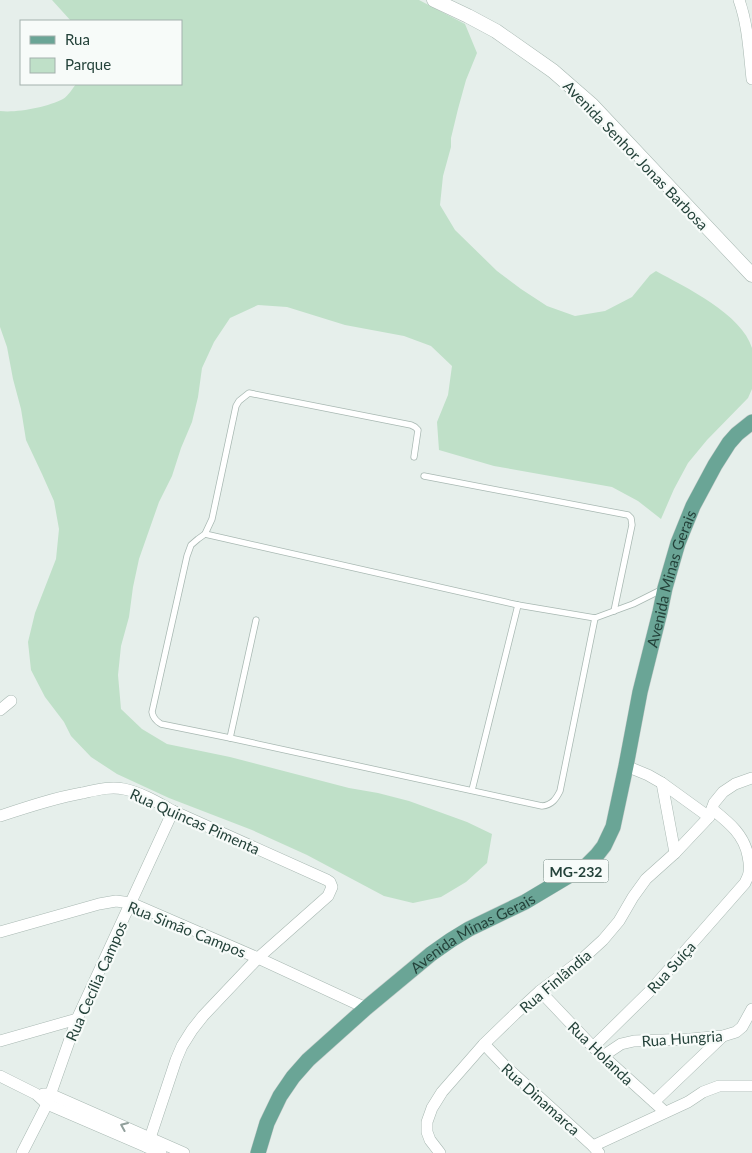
<svg xmlns="http://www.w3.org/2000/svg" width="752" height="1153" font-family="Lato,sans-serif">
  <style>
    .green { fill: #bfe0c8 }
    .lines { fill: none; stroke-linecap: round; stroke-linejoin: round }
    .service-casing { stroke: #a8b8b2; stroke-width: 7 }
    .minor-casing { stroke: #a8b8b2; stroke-width: 12 }
    .tertiary-casing { stroke: #a8b8b2; stroke-width: 15 }
    .primary-casing { stroke: #c2cac8; stroke-width: 16 }
    .service { stroke: #fff; stroke-width: 5.5 }
    .minor { stroke: #fff; stroke-width: 11 }
    .tertiary { stroke: #fff; stroke-width: 14 }
    .primary { stroke: #6aa596; stroke-width: 15 }
    .oneway { stroke: #92a09c }
    .labels { text-anchor: middle; dominant-baseline: central; stroke-width: 4.5; stroke-linejoin: round; paint-order: stroke }
    .shield { fill: #f7fbf9; stroke: #637a73; stroke-width: 1 }
    .shield-label { font-size: 14px; font-weight: bold; fill: #24423a }
    .street-label { font-size: 15px; fill: #24423a; stroke: #f7fbf9 }
  </style>
  <rect width="100%" height="100%" fill="#e6efeb"/>
  <path class="green" d="M52,0H419L465,24L477,53L466,80L458,109L451,138V147L443,176L440,205L455,230L497,271L521,289L547,306L575,316L605,311L632,297L650,275L656,271C685,287 742,314 752,348V389L748,398L707,440L688,463L674,489L661,519L638,501L612,487L494,466L439,450L437,422L448,395L452,366L431,346L404,336L345,325L287,307L258,305L230,318L214,342L202,368L198,397L192,422L181,448L172,476L159,502L139,559L133,587L129,617L121,646L118,675L121,709L142,729L167,744L230,757L349,788L378,793L409,801L467,822L492,834L487,863L466,882L441,897L413,903L384,896L307,855L252,830L169,798L117,774L91,757L71,736L64,722L45,697L31,670L28,642L35,613L56,559L59,529L54,501L42,474L26,440L21,409L13,379L7,347L0,327V111C17,113 48,107 63,99C68,96 73,88 76,84H181V21H71Z"/>
  <g class="lines">
    <defs>
      <g id="service">
        <path d="M414,457L418,430L415,427L411,425L249,393L239,401L236,406L212,519L205,534L198,539L191,545L187,556L152,712C153,718 156,721 161,724L230,738L542,806C552,805 556,799 560,791L595,618"/>
        <polyline points="424,476 628,515 631,518 632,525 614,611"/>
        <polyline points="205,534 518,605 595,618 633,604 663,589"/>
        <polyline points="230,738 256,620"/>
        <polyline points="472,790 518,605"/>
      </g>
      <g id="minor">
        <path d="M739,0C748,25 749,52 752,79"/>
        <polyline points="0,710 11,701"/>
        <polyline points="626,766 648,775 662,783 709,817"/>
        <polyline points="662,783 675,853"/>
        <path d="M0,816C27,807 54,798 82,793C96,790 110,786 124,789C142,793 157,802 173,811L327,880L330,882L332,887L328,896L258,958L203,1016L192,1030L182,1046L176,1060L147,1147"/>
        <polyline points="0,932 99,904 116,901 131,903 258,958 366,1008"/>
        <polyline points="540,991 593,1047 665,1112"/>
        <polyline points="0,1041 77,1019"/>
        <polyline points="484,1044 504,1065 593,1146 599,1153"/>
        <path d="M593,1047L651,990L745,883C746,880 749,876 749,872C750,867 749,861 748,856C744,834 728,822 712,809"/>
        <polyline points="603,1056 621,1044 634,1041 691,1039 723,1036 736,1032 742,1027 752,1009"/>
        <polyline points="0,1076 36,1094 47,1104 161,1153"/>
        <polyline points="43,1094 50,1094 184,1153"/>
        <polyline points="654,1102 723,1036"/>
        <polyline points="593,1146 688,1102 703,1092 719,1086 752,1086"/>
        <polyline points="22,1153 47,1104 77,1019 173,811"/>
        <polyline points="440,1153 430,1140 427,1132 427,1122 432,1108 442,1092 484,1044 515,1014 540,991 580,961 603,940 619,921 633,897 646,879 675,853 709,817 714,803 723,792 735,784 752,778"/>
      </g>
      <polyline id="tertiary" points="434,0 468,16 496,31 553,71 592,105 752,275"/>
      <g id="primary">
        <path id="s1" d="M258,1153L267,1123L280,1096L293,1077L308,1060L366,1008L431,954L451,940L469,929L525,902L587,865L597,855L604,846L613,827L626,766L640,692L660,612L665,588L678,543L693,506L715,465L729,443L737,434L752,422"/>
      </g>
    </defs>
    <use href="#service" class="service-casing"/>
    <use href="#minor" class="minor-casing"/>
    <use href="#tertiary" class="tertiary-casing"/>
    <use href="#primary" class="primary-casing"/>
    <use href="#service" class="service"/>
    <use href="#minor" class="minor"/>
    <use href="#tertiary" class="tertiary"/>
    <use href="#primary" class="primary"/>
  </g>
  <defs><path id="oneway-chevron" d="M-2-3.5L2.5 0L-2 3.5" fill="none" stroke-width="1.6" stroke-linecap="round" stroke-linejoin="round" transform="scale(1.25)"/></defs>
  <use class="oneway" href="#oneway-chevron" transform="translate(124 1126) rotate(-157)"/>
  <g class="labels">
    <rect class="shield" x="543.5" y="859.5" width="65" height="23" rx="4"/>
    <g class="shield-label">
      <text x="576" y="871">MG-232</text>
    </g>
    <g class="street-label">
      <text transform="translate(636 155) rotate(46)">Avenida Senhor Jonas Barbosa</text>
      <text stroke="none"><textPath href="#s1" startOffset="751">Avenida Minas Gerais</textPath></text>
      <text transform="translate(195 821) rotate(24)">Rua Quincas Pimenta</text>
      <text transform="translate(187 929) rotate(22)">Rua Simão Campos</text>
      <text stroke="none"><textPath href="#s1" startOffset="316">Avenida Minas Gerais</textPath></text>
      <text transform="translate(671 967) rotate(-48)">Rua Suíça</text>
      <text transform="translate(96 981) rotate(-66)">Rua Cecília Campos</text>
      <text transform="translate(555 981) rotate(-40)">Rua Finlândia</text>
      <text transform="translate(682 1038) rotate(-4)">Rua Hungria</text>
      <text transform="translate(601 1053) rotate(44)">Rua Holanda</text>
      <text transform="translate(541 1099) rotate(42)">Rua Dinamarca</text>
    </g>
  </g>
  <rect x="20" y="20" width="162" height="65" fill="#f7fbf9" stroke="#a3b1ad"/>
  <rect x="30" y="36" width="25" height="8" fill="#6aa596" stroke="#a3b1ad"/>
  <text x="65" y="45" font-size="15" fill="#24423a">Rua</text>
  <rect x="30" y="58" width="25" height="15" fill="#bfe0c8" stroke="#a3b1ad"/>
  <text x="65" y="70" font-size="15" fill="#24423a">Parque</text>
</svg>
